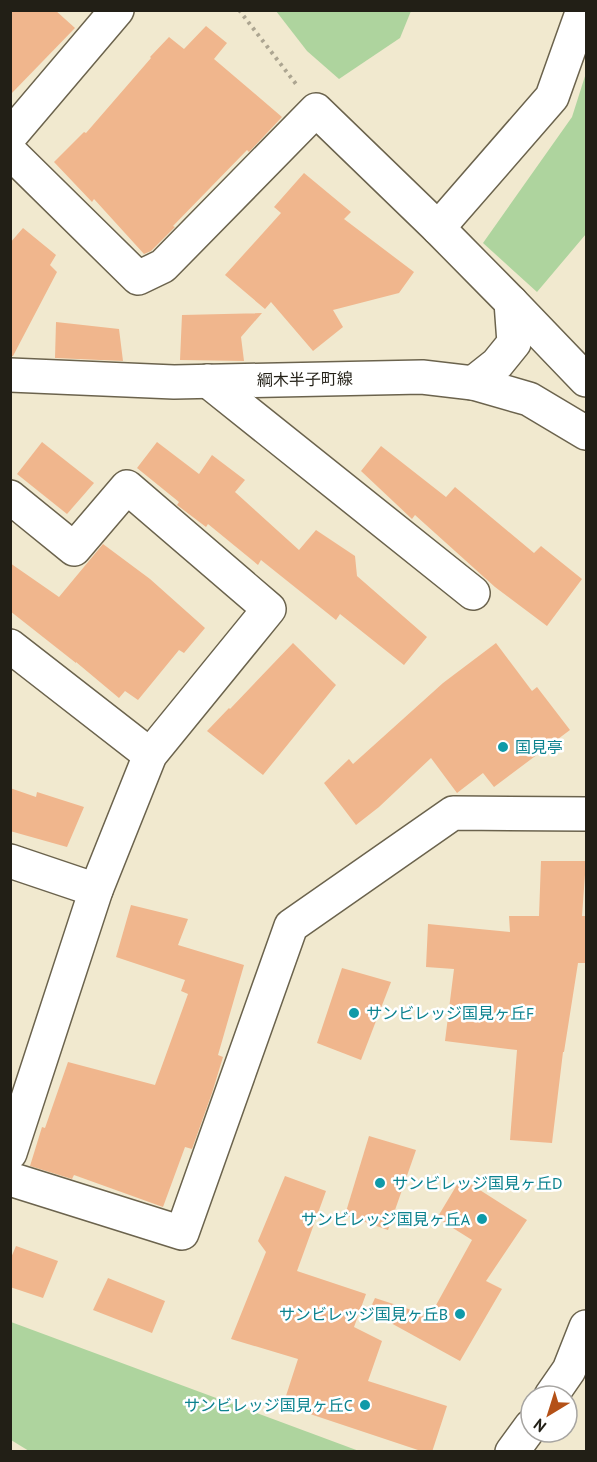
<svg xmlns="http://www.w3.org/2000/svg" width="597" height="1462" font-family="'PT Sans','Noto Sans JP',sans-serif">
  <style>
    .green { fill: #aed49e }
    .building { fill: #f0b68d }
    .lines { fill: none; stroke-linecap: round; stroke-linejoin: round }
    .street-casing { stroke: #6b634d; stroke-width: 36 }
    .secondary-casing { stroke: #6b634d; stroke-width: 36 }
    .path { stroke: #aca591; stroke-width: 4; stroke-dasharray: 3 4.5; stroke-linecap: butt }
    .street { stroke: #fff; stroke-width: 33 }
    .secondary { stroke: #fff; stroke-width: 33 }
    .culture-dot { fill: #0f9aa8; stroke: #fff; stroke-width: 2 }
    .labels { text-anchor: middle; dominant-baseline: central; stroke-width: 5; stroke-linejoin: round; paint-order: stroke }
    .street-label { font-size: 16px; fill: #221f16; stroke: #fff }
    .culture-label { font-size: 16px; fill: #0d838f; stroke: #fff; text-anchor: start }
  </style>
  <rect width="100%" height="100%" fill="#f1e9cf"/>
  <g class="green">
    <polygon points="276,11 411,11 400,38 339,79 307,51"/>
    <polygon points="586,73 586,234 537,292 483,243 572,117"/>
    <polygon points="11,1322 359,1451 29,1451 11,1440"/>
  </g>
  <g class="building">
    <polygon points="10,10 55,10 75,28 10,95"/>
    <polygon points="206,26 227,43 214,59 282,117 249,152 247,150 173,226 175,227 151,251 144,254 94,199 92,202 54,162 84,132 86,133 151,58 150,57 169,37 184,49"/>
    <polygon points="304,173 351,212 344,219 414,272 399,293 333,310 343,327 313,351 271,302 265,309 225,275 281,213 274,207"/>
    <polygon points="23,228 56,255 50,265 57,272 13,356 10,356 10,243"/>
    <polygon points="262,313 241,337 244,361 180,360 182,315"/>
    <polygon points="56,322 119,329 123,361 55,358"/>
    <polygon points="42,442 94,483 67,514 17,474"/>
    <polygon points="157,442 199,474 212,455 245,480 235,492 299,550 316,530 355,556 357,576 427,637 404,665 340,614 336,620 261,560 258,565 208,524 206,527 177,505 179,502 137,468"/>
    <polygon points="381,446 446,497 455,487 534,553 541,546 582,579 547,626 495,587 415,515 412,519 361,471"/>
    <polygon points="103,544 150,579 205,628 184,653 179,650 138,700 125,691 119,698 76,662 76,663 10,611 10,563 59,597"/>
    <polygon points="293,643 336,685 263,775 207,731 229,708 230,709"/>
    <polygon points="496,643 532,691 537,687 570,730 494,787 483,773 457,793 431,758 379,807 356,825 324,783 349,759 353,764 443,683"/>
    <polygon points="10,788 36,797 37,792 84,807 67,847 10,831"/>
    <polygon points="541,861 586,861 582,916 585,916 585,963 578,963 564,1052 563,1052 552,1143 510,1140 517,1050 445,1041 454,969 426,967 428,924 510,932 509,916 539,916"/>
    <polygon points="131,905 188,919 178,945 244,965 218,1055 223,1057 212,1093 192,1149 185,1147 163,1207 74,1175 72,1179 30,1166 42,1127 45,1128 68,1062 155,1085 188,994 181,991 185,980 116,957"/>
    <polygon points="342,968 391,982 361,1060 317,1043"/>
    <polygon points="369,1136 416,1150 388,1230 345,1215"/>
    <polygon points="285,1176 326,1191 297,1271 366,1294 354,1327 382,1341 368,1381 447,1406 432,1452 424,1452 283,1405 298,1359 231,1339 266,1252 258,1241"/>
    <polygon points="461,1178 527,1220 486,1281 502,1289 460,1361 369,1311 375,1298 430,1316 472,1240 437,1218"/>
    <polygon points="16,1246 58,1261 43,1298 10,1287 10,1260"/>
    <polygon points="108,1278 165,1301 152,1333 93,1310"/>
  </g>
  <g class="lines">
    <defs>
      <g id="street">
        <polyline points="10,136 117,10"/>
        <polyline points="10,152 138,278 163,266 316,110 438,228 511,302 514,343 497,364 473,383"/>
        <polyline points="438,228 552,97 583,10"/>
        <polyline points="511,302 586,380"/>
        <polyline points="208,381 473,593"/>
        <polyline points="10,497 74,549 127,487 269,609 150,755 96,890 10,1153"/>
        <polyline points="10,646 150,755"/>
        <polyline points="10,861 96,890"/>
        <polyline points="10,1179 182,1233 291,926 453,813 586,814"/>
      </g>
      <g id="secondary">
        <polyline points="10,375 174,382 422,377 473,383 529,399 586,433"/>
        <polyline points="551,1396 569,1370 586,1327"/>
        <polyline points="512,1452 531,1426"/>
      </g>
    </defs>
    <use href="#street" class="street-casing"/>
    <use href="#secondary" class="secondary-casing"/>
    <polyline class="path" points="239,10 296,84"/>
    <use href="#street" class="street"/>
    <use href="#secondary" class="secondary"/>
  </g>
  <g class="culture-dot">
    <circle cx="503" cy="747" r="6"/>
    <circle cx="354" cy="1013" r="6"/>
    <circle cx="380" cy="1183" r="6"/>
    <circle cx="482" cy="1219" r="6"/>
    <circle cx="460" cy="1314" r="6"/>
    <circle cx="365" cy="1405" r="6"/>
  </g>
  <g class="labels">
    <g class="street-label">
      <text transform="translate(305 379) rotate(-1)">綱木半子町線</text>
    </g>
    <g class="culture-label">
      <text x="515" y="747">国見亭</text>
      <text x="366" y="1013">サンビレッジ国見ヶ丘F</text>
      <text x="392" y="1183">サンビレッジ国見ヶ丘D</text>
      <text x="470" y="1219" text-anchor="end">サンビレッジ国見ヶ丘A</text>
      <text x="448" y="1314" text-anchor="end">サンビレッジ国見ヶ丘B</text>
      <text x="353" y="1405" text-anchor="end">サンビレッジ国見ヶ丘C</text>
    </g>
  </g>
  <rect width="597" height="1462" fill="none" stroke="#221f16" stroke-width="24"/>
  <g transform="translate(549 1414) rotate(218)"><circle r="28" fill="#ffffff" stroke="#a7a5a2" stroke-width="1.5"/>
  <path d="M0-4.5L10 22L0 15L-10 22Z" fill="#b45117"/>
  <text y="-9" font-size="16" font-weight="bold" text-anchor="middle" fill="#221f16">N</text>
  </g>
</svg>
